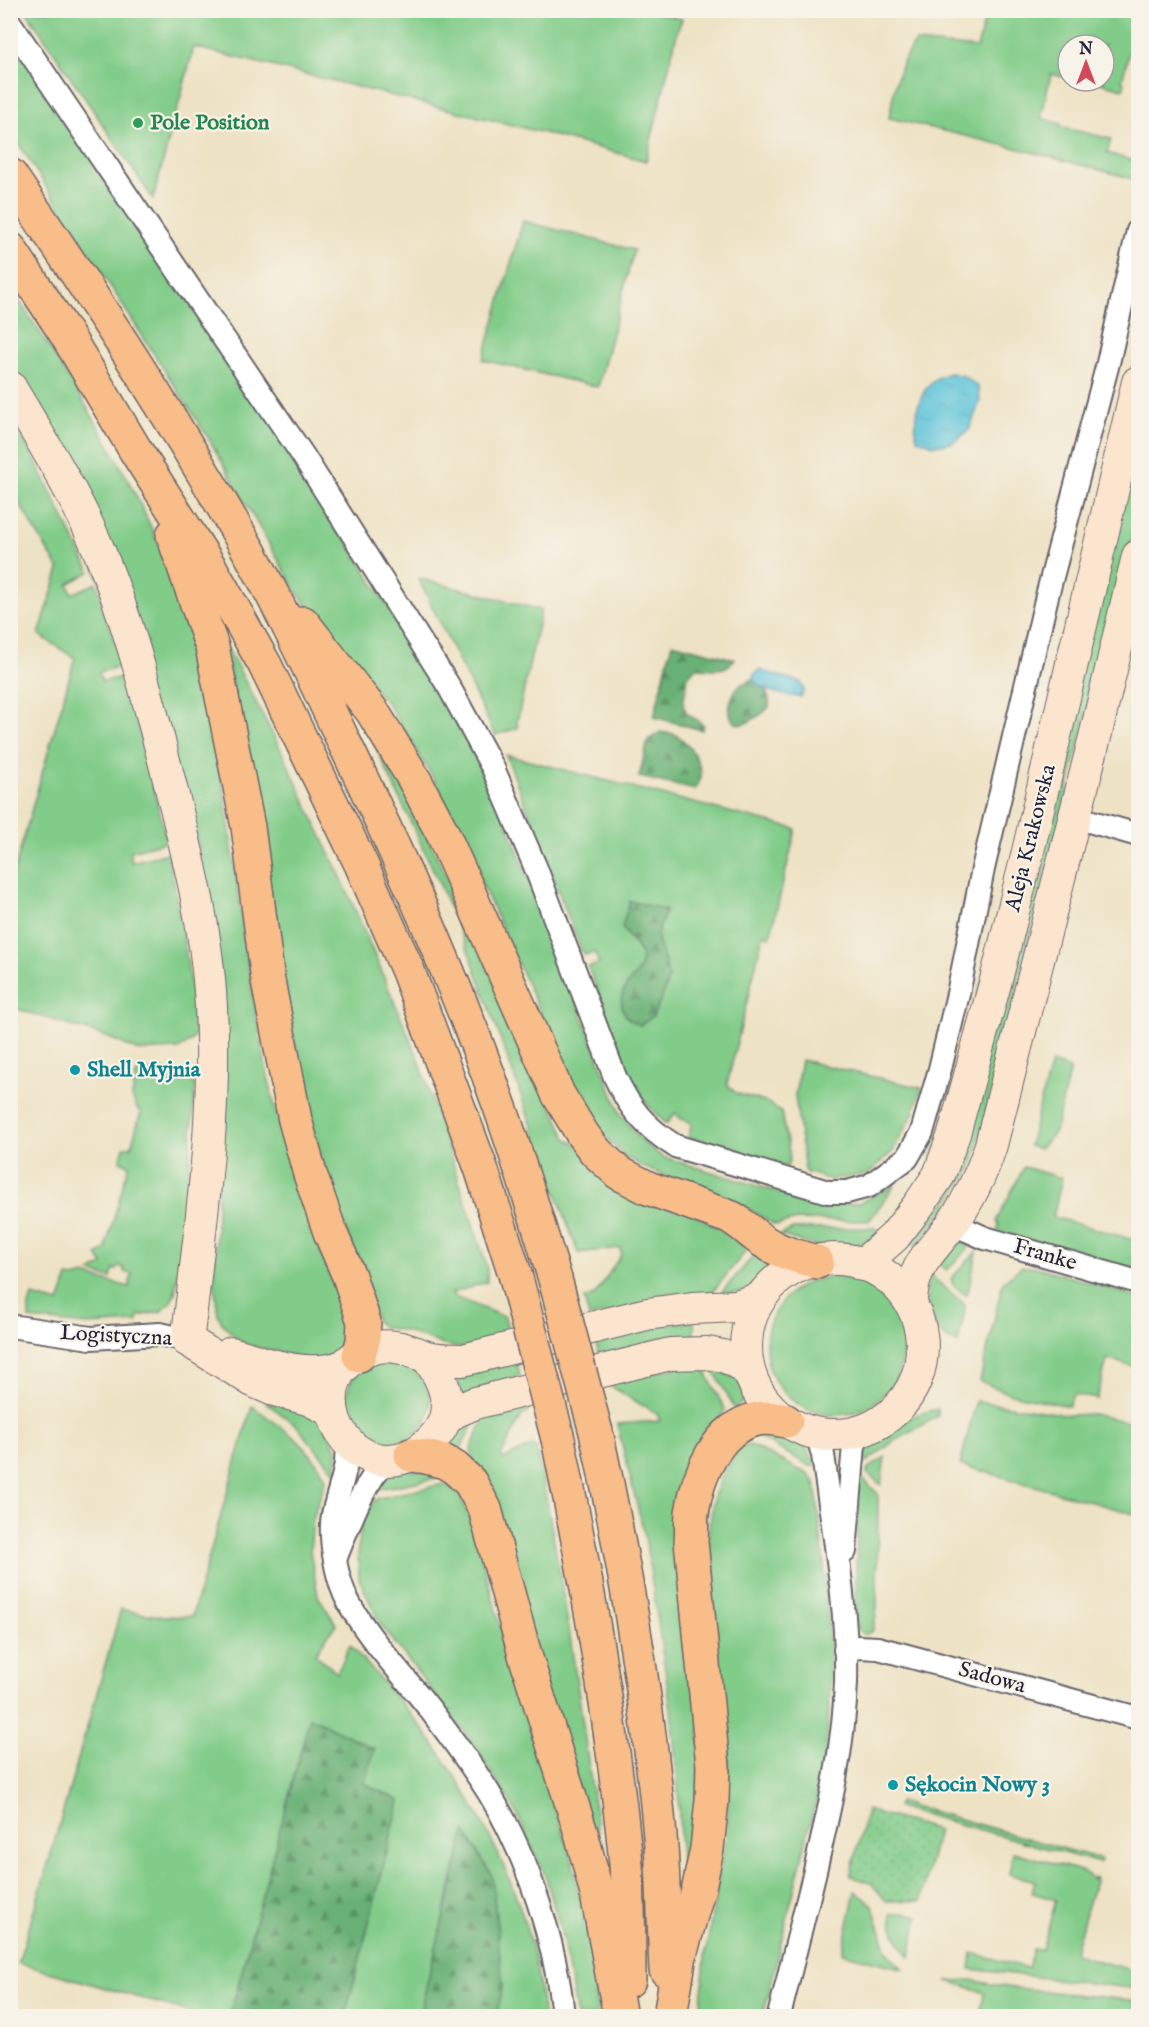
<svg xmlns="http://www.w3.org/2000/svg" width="1149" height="2027" font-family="'IM FELL English',serif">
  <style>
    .grass { fill: #81cc89; stroke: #527762; stroke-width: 1.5; fill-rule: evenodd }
    .forest { fill: url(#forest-firs); stroke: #456958; stroke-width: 1.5 }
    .park { fill: url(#park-dots); stroke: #527762; stroke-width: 1.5 }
    .water { fill: url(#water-ripples); stroke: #40748b; stroke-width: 1.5 }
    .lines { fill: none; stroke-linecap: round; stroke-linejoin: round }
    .street-casing { stroke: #69656b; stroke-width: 26 }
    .secondary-casing { stroke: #69656b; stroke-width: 34 }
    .primary-casing { stroke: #69656b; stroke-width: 36 }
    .street { stroke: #fff; stroke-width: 22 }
    .secondary { stroke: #fce5cf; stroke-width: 32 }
    .primary { stroke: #f8bd88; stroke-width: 33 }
    .primary-bridge-casing { stroke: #69656b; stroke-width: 36; stroke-linecap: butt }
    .primary-bridge { stroke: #f8bd88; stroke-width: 33 }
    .leisure-dot { fill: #2e9e5b; stroke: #f7f3e8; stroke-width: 2 }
    .culture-dot { fill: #0f9aa8; stroke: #f7f3e8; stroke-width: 2 }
    .labels { text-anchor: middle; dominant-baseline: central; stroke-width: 4.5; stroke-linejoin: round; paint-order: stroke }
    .leisure-label { font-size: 22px; font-weight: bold; fill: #27864d; stroke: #f7f3e8; text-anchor: start }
    .street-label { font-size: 22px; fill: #22223b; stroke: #f7f3e8 }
    .culture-label { font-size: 22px; font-weight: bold; fill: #0d838f; stroke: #f7f3e8; text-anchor: start }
  </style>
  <defs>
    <pattern id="forest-firs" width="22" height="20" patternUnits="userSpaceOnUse" patternTransform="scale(1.5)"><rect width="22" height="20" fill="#68b075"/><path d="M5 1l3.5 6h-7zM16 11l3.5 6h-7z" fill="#558f61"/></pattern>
    <pattern id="park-dots" width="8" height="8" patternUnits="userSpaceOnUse" patternTransform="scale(1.5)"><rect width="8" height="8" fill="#81cc89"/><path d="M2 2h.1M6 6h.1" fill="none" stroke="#6faf77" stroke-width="1.8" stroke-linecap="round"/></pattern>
    <pattern id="water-ripples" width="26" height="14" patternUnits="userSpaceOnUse" patternTransform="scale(1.5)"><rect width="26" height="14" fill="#5ec5db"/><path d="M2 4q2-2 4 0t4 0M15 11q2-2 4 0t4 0" fill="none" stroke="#51a9bd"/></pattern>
  </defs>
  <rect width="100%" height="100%" fill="#f7f3e8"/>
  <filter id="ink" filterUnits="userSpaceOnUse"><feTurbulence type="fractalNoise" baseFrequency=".0167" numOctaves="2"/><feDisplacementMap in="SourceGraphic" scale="12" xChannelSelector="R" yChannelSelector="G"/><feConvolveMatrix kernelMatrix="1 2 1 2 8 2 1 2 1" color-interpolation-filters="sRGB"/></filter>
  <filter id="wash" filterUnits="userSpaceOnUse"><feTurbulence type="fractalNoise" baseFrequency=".008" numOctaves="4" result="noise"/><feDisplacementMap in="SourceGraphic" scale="24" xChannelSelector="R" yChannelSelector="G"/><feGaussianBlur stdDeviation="1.35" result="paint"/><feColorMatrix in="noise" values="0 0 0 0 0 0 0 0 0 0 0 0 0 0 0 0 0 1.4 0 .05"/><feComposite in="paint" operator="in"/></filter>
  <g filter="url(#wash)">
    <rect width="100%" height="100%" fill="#eee2c4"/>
    <g class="grass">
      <polygon points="649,10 682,19 678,29 646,161 548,134 194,47 153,199 26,11"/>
      <path d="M987,10L1138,11V54L1129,52L1122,81L1125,83L1123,89L1094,81H1104V45H1068V78L1051,74L1041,118L1061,124L1060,127L1111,139L1107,153L1138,162L1134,179L1024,150L889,118C895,89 896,65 916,42L977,48Z"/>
      <path d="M10,31L265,410L435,682L496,795L620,1113C632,1132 645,1144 663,1157L814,1203L836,1205L859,1203L895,1185L869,1221L796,1220L777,1225L773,1224C750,1208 726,1195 699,1186C678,1179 657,1175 638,1164C603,1145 585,1108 568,1074L435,781L390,707L335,643L296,591L207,436L11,132Z"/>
      <polygon points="523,221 634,250 598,387 483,360"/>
      <path d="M10,287C82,396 160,516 194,644C231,781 237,924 265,1063C276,1117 291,1170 309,1222C321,1255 335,1287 346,1320V1331L338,1349L333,1354L316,1361L245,1344L232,1334L222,1323L218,1314L214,1282L221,1111L201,853L29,393L11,365Z"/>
      <polygon points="10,418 32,454 90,572 68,584 72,594 96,583 122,666 99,672 102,682 125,676 167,842 130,851 131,862 169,853 188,965 195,1035 190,1042 178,1049 139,1051 107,1037 11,1007 11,882 75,658 39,635 59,569 11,490"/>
      <polygon points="1138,435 1138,511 972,1167 917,1248 908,1240"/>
      <polygon points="418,578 541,610 517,722 518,728 495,735"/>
      <polygon points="225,643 281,750 344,884 380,968 419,1060 487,1267 487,1282 452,1293 455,1297 505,1317 510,1338 464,1349 444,1345 405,1331 383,1327 377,1322 307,1114"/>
      <polygon points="363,720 401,779 567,1139 719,1228 744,1245 745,1252 710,1295 589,1317 584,1299 595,1295 621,1255 620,1248 578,1253 472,960 437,878"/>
      <path d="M506,755L796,829L770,937L763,935L727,1084L736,1093L768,1103L781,1112L790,1157L787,1167L688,1137L692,1124L680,1118L675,1113L666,1124L646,1103L630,1076L588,967L599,964L595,953L583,955ZM665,911L657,936L664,961L662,997L653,1016L640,1025L626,985C655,957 638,953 622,927Z"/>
      <polygon points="801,1060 922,1088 912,1116 893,1151 868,1174 832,1180 805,1172 795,1095"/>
      <polygon points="1051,1063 1070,1069 1055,1132 1039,1149 1029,1146"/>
      <path d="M143,1071C164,1071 183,1066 195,1086L186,1213L175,1293L170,1303L160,1312L138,1316V1322L87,1325L29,1319V1305L32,1296L59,1303L68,1277L74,1278L85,1275L129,1287L132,1274L124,1272V1268L119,1266L117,1270L114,1269L111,1278L90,1272L103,1265L97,1255L107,1249L106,1246L129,1165L120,1161L124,1147H131L141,1112L138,1110L132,1097L136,1074Z"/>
      <polygon points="1024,1167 1062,1178 1053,1217 1138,1241 1138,1270 997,1231 999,1225 997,1220"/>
      <polygon points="875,1228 880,1233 874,1238 860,1244 816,1246 780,1235 793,1229"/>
      <polygon points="959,1241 971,1245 947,1270 938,1264 955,1243"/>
      <polygon points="758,1251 768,1268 767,1271 744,1292 721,1293"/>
      <polygon points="977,1251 968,1293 966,1295 953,1285 951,1279"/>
      <polygon points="1021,1267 1037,1267 1138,1297 1138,1368 1107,1359 1097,1399 1073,1394 1069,1406 1011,1394 980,1381 1003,1282"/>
      <path d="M930,1275L964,1304L965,1310L958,1343C937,1340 925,1308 927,1289C927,1284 929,1279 930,1275Z"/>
      <circle cx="835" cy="1346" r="69"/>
      <polygon points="694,1321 694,1338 658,1340 599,1355 595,1340 644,1326"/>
      <path d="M378,1358L417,1368C420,1373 425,1378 428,1383C430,1387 430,1392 430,1397C436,1444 366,1462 350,1417C347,1411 345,1406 346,1399C349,1376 358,1369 378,1358Z"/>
      <polygon points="516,1359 520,1376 460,1398 458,1381 455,1374"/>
      <polygon points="711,1366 737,1379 746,1398 735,1409"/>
      <polygon points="678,1367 704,1368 725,1410 708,1432 697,1829 682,1889 678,1788 671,1709 645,1537 617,1424 660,1421 657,1414 607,1384"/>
      <polygon points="976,1401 1069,1415 1093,1414 1138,1424 1138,1515 960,1465"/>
      <polygon points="265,1402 315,1410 337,1449 336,1473 296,1425"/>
      <path d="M526,1402L529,1412L522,1415L501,1456L503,1459L532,1446L536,1448C565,1585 583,1724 602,1862L470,1460L472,1457L471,1449L486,1414Z"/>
      <path d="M252,1406C284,1429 308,1443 326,1479L313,1518L310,1551L318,1596L336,1624L315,1654L337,1673L350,1645C378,1677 409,1709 433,1743C481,1811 521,1889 537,1971C540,1986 541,2001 544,2016H496L503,1986L465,1831L419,2016H345L400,1801L364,1783L310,1717L230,2016H203L18,1963L44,1878L121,1609C145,1615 168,1618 192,1616Z"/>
      <polygon points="481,1408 459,1452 448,1442 449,1433"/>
      <path d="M938,1409V1416L897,1439L862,1465L864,1451C881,1432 913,1413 938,1409Z"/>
      <path d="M754,1432C764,1433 777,1432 788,1435C800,1438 813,1455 815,1466H810L758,1437Z"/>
      <path d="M750,1445L808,1474L815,1482C826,1580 838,1678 822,1776L763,2016H700L705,1957L728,1823V1748L713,1615L708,1552L709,1529L714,1497L723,1474L739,1448Z"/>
      <polygon points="885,1457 881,1485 867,1473 868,1469"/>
      <polygon points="399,1469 440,1473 437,1478 379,1489 374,1488 382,1478"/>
      <polygon points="858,1478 862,1478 878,1494 877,1609 873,1630 867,1634 862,1634 855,1625"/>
      <polygon points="444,1484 454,1488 459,1493 473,1526 526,1720 572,1859 588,1936 598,2016 577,2016 563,1939 546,1878 516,1812 476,1748 379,1622 359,1578 358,1549 362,1521 373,1502 379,1498"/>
      <polygon points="899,1802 1101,1859 1100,1863 897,1807"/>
      <polygon points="1013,1852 1085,1872 1093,1880 1094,1878 1096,1878 1074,1954 1138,1972 1138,1989 970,1969 972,1953 1028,1968 1033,1949 1042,1950 1056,1900 1032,1893 1035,1881 1009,1874"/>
      <polygon points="855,1891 872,1904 886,1949 891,1958 904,1969 842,1953"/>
      <path d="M907,1913L918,1916L910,1957C899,1943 892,1932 891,1914Z"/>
      <polygon points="971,1980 1006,1987 1138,2001 1138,2016 979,2016 985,1992 947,1981"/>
    </g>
    <g class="forest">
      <polygon points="672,643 734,659 726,668 713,669 695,668 688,676 683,705 687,713 704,725 702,730 654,717"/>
      <path d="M753,679L758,685L765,688C767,694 771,700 769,706C768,711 748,723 743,724C729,726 728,709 731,700C735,688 741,683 753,679Z"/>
      <path d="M660,732C664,733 670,733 674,734C686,739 700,760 701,773C702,779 698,785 695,790L639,777L648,740Z"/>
      <path d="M630,901L665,910L657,936L669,977L662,997L653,1016L640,1025C632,1022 626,1019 623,1010C614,983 645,979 641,955C640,946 627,935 622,927Z"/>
      <polygon points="310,1717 375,1749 364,1783 400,1801 345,2016 230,2016"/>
      <polygon points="465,1831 492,1876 503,1986 496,2016 419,2016"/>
    </g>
    <polygon class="park" points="867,1810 938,1830 921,1901 886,1901 871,1883 850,1876"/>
    <g class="water">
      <path d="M950,373L964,376L978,387L980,401L969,430L952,443L934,445L917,439C912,420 919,389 937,378C940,376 946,375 950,373Z"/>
      <path d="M759,670L801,682L804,690L801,697C787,696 761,692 753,679L754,675Z"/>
    </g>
  </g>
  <g filter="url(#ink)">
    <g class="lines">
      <defs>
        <g id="street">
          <path d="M10,23L302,454L448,685L493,768L535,866L615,1077C630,1109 645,1127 675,1146L828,1192H847L869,1186L907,1158L922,1132L940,1069L958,994L983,869L1047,596L1108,363L1138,231"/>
          <polyline points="1075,817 1138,835"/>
          <polyline points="953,1224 985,1238 1138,1282"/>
          <polyline points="10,1326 91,1338 160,1334 187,1340"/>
          <path d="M345,1439C351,1466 338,1489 333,1515C329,1537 336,1574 345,1595C363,1634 402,1673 429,1708C450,1736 471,1764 489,1793C528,1857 556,1943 563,2016"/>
          <polyline points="845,1551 854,1445 863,1429"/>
          <path d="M336,1557C348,1527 363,1482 387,1460"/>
          <polyline points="845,1650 859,1647 878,1648 1138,1718"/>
          <path d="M779,2016C791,1969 802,1922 814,1875C829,1811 844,1748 846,1682C848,1606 833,1530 823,1455L820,1444L813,1431"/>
        </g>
        <g id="secondary">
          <path d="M10,387C42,441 76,495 100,553C129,622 147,695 166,768C186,846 207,926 211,1007C215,1086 208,1164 199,1241C195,1274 192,1307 187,1340"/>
          <circle cx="834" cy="1347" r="88"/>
          <polyline points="862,1265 894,1237 918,1206 939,1175 954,1134 996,980 1026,860 1138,382"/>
          <path d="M911,1299C914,1262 932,1252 952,1224C970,1199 982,1173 991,1145L1095,737L1138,556"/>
          <polyline points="187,1340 253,1381 271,1389 308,1399 332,1411"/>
          <path d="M231,1353C267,1363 307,1380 344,1366"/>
          <path d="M427,1357C449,1387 458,1419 426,1445C416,1454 402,1460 388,1460C350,1460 326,1422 333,1387C338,1366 357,1351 378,1347C397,1344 410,1351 427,1357C439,1360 450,1360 463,1360L647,1314L692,1308L737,1306L758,1299"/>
          <polyline points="445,1420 454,1412 475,1403 670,1354 707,1353 723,1356 735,1361 749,1372"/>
        </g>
        <g id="primary">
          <path d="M10,175C95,298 176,423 250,553C284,614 314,678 344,742C400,858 453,975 496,1096C518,1156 536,1218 555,1279"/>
          <polyline points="10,249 66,334 136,451 211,569 265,665 361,864 408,971 481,1168 515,1274"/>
          <polyline points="173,535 212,647 248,827 268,981 295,1120 310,1174 330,1232 349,1276 364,1322 363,1341 359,1355"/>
          <path d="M303,623L372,711L413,777L443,834L558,1094L583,1135L596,1152L619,1173L648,1188L732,1218C744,1225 752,1234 763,1241C779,1252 799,1257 817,1262"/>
          <path d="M596,1432C626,1568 649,1707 661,1847C664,1887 664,1929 666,1970"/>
          <path d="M558,1439C586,1576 611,1713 625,1853C629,1895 629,1938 629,1980"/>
          <polyline points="411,1455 426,1457 445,1462 455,1468 470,1482 485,1509 525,1655 582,1836 597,1894 620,2016"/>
          <path d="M670,2016L680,1955L699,1887L707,1849L712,1800L713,1766L691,1541C692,1532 691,1522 692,1513C697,1477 717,1426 758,1419C767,1417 776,1419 786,1421"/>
        </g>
      </defs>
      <use href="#street" class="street-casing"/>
      <use href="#secondary" class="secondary-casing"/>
      <use href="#primary" class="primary-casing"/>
      <use href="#street" class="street"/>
      <use href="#secondary" class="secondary"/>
      <use href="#primary" class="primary"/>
      <defs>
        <g id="primary-bridge">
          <polyline points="515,1274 558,1439"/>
          <polyline points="555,1279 596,1432"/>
        </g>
      </defs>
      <use href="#primary-bridge" class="primary-bridge-casing"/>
      <use href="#primary-bridge" class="primary-bridge"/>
    </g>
  </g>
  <circle class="leisure-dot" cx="138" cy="123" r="6"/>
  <g class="culture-dot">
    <circle cx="75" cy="1070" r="6"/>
    <circle cx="893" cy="1785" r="6"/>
  </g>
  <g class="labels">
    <g class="leisure-label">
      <text x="150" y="123">Pole Position</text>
    </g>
    <g class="street-label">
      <text transform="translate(1031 838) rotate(-76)">Aleja Krakowska</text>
      <text transform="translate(1045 1255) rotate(16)">Franke</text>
      <text transform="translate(116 1336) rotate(3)">Logistyczna</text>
      <text transform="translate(992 1678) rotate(15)">Sadowa</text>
    </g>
    <g class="culture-label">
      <text x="87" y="1070">Shell Myjnia</text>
      <text x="905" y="1785">Sękocin Nowy 3</text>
    </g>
  </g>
  <rect width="1149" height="2027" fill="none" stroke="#f7f3e8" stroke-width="36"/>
  <g transform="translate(1086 63)"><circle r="28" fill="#f7f3e8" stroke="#a29fa3" stroke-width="1.5"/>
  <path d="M0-4.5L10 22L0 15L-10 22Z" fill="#d1495b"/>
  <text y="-9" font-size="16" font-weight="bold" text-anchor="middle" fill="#22223b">N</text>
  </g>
</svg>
